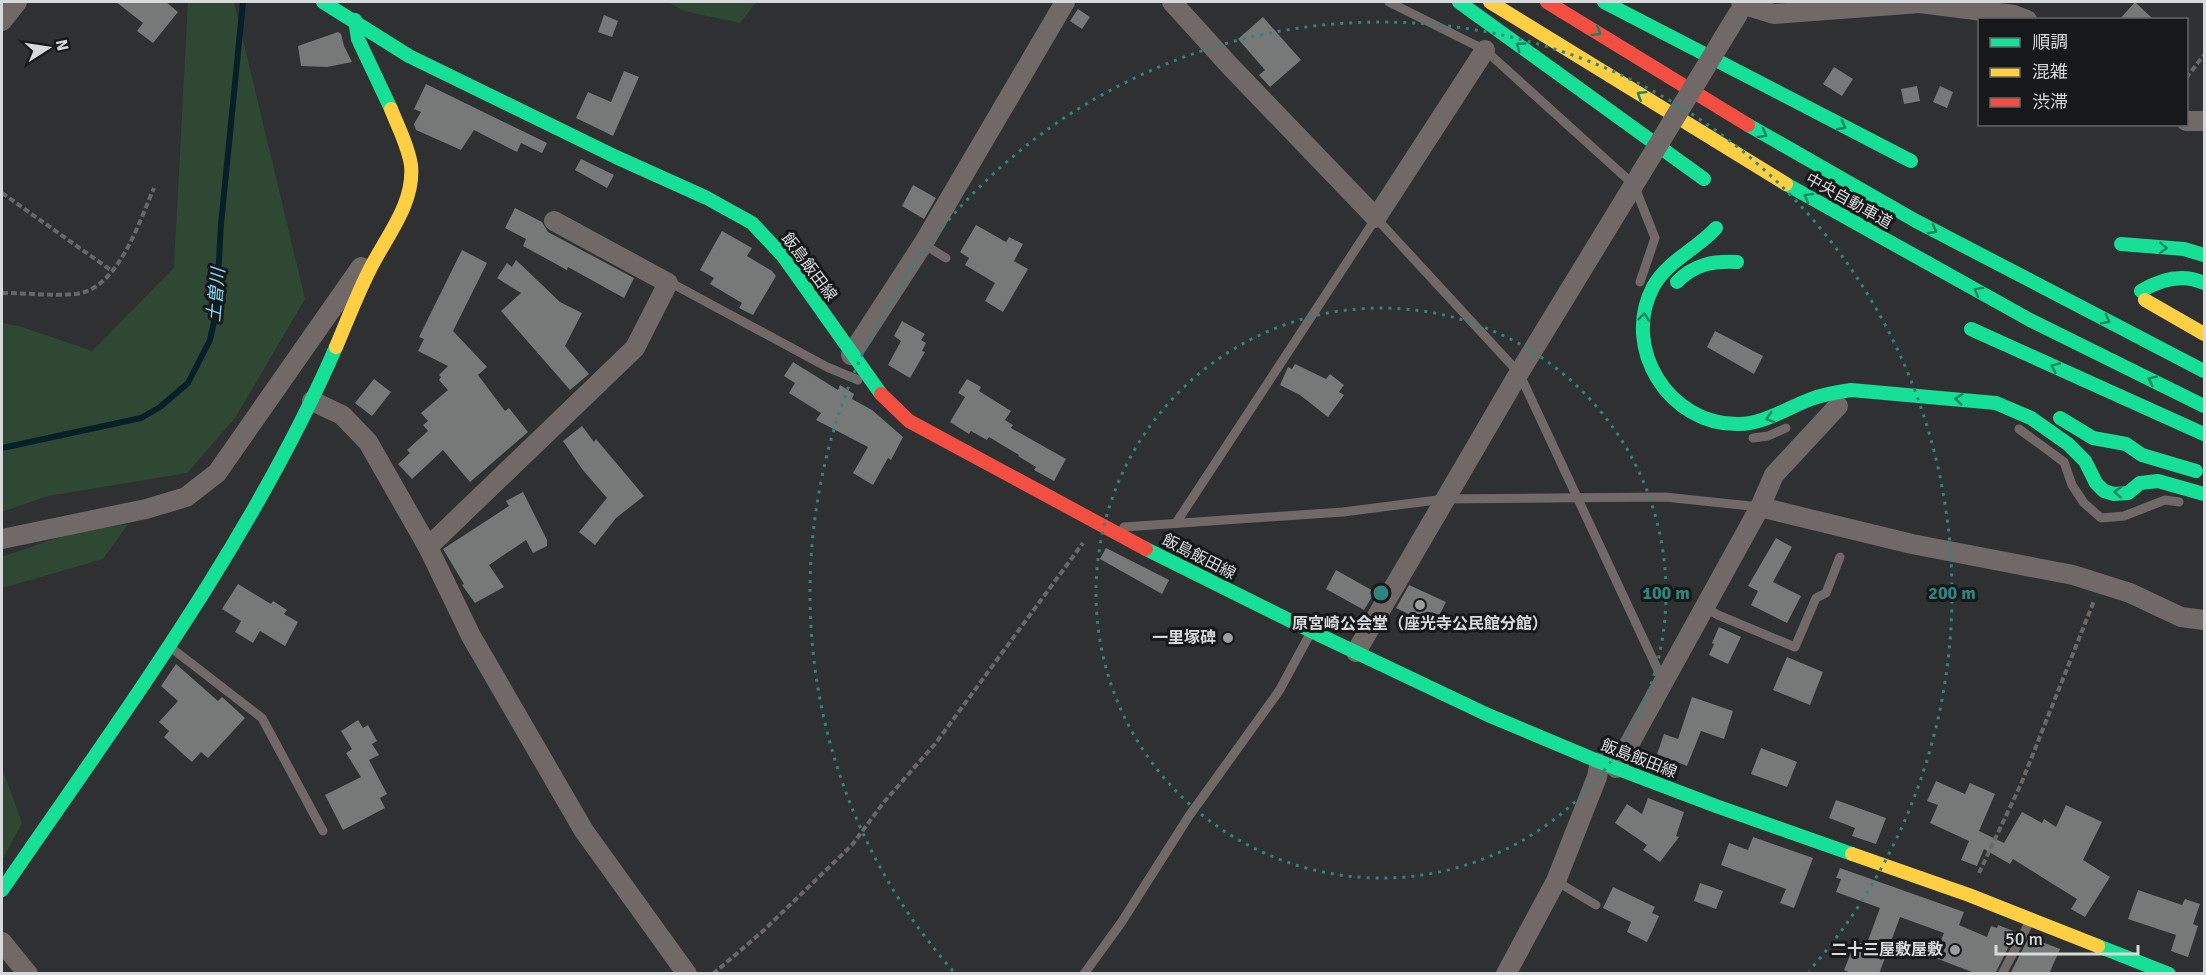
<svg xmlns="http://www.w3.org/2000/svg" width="2206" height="975" font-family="Signika,'Noto Sans JP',sans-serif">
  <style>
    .green { fill: #2f4834 }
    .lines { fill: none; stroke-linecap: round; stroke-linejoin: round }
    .stream { stroke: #062029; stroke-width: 6 }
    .building { fill: #777878 }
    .path { stroke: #696666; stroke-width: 4; stroke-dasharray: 6 3; stroke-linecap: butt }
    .lane { stroke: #706968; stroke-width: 9 }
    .street { stroke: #706968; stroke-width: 20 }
    .fast { stroke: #16e098; stroke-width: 14 }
    .slow { stroke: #ffcf43; stroke-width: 14 }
    .jam { stroke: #f24e42; stroke-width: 14 }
    .street-bridge { stroke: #706968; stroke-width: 20 }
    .oneway { stroke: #16865f }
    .ring { fill: none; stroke: #2d857e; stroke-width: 3; stroke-dasharray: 3 6 }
    .poi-dot { fill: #9c9e9f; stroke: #171819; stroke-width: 2 }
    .labels { text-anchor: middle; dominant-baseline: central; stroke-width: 6; stroke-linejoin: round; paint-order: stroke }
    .street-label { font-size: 16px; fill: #d7d9da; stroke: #171819 }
    .poi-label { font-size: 16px; font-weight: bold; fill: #d7d9da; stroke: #171819; text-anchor: end }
    .water-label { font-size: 18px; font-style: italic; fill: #81d6f9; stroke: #171819 }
    .centre { fill: #2d857e; stroke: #171819; stroke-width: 3 }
    .ring-label { font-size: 18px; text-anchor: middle; font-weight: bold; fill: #2d857e; stroke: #171819; stroke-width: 6; stroke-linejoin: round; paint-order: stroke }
  </style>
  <rect width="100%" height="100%" fill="#2f3031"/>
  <g class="green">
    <polygon points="188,2 234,2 305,299 235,418 187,473 48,496 2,512 2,323 22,327 92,351 174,268"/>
    <polygon points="668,2 756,2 740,23 684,11"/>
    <polygon points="128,524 103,559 2,588 2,557 71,533"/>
    <polygon points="2,768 22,823 2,860"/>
  </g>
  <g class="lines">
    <polyline class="stream" points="2,448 141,418 160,407 188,383 210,340 216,313 221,224 243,2"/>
  </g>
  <g class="building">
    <polygon points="116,2 166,2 178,12 153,43 137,31 143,23"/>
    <polygon points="2135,2 2154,20 2119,20"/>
    <polygon points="1078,9 1090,17 1082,29 1070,21"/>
    <polygon points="604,15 618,21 612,37 598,32"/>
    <polygon points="1263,17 1301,60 1270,87 1259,75 1265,70 1238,39"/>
    <polygon points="338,32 341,34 344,46 352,62 327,67 301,66 298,46"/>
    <polygon points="1834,67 1853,79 1842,96 1823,84"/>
    <polygon points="624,71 639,77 613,136 576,118 588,92 611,102"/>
    <polygon points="426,84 547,143 542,153 521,143 517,152 474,130 461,150 416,130 414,124 421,112 414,109"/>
    <polygon points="1917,86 1920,101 1904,104 1901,89"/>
    <polygon points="1940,86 1953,92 1947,108 1933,102"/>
    <polygon points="581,159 614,175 607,188 575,170"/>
    <polygon points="913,185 936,198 924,219 902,206"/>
    <polygon points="515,208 542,222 548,232 634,278 624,298 568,267 567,270 523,246 526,239 505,228"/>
    <polygon points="976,225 1006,242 1009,237 1023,244 1014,261 1028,269 1003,312 985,301 995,283 965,265 969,258 960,252"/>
    <polygon points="722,231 752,248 747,256 772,271 776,276 753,315 739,308 742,303 710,284 714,278 700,270"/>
    <polygon points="462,250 487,263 453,331 487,367 478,375 505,411 509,408 528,432 470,482 443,450 412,479 398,464 410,453 407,450 428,431 423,425 428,421 421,413 448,390 439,380 441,377 439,375 448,366 418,351 424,339 419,337"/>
    <polygon points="516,260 560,302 582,313 565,346 589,374 570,390 501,311 521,293 497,278 507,263 512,267"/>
    <polygon points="902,321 925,334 921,340 926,343 922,351 925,352 910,378 888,365 901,341 894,336"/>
    <polygon points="1715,331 1763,356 1754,374 1707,347"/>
    <polygon points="793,362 838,390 840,385 854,394 852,399 872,410 903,437 891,460 888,458 873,485 853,473 868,447 816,420 821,413 789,393 795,383 784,376"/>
    <polygon points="1295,364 1326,379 1330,374 1344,385 1339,392 1344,395 1328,417 1300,395 1280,385 1288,367 1292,369"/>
    <polygon points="374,379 391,392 372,416 355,403"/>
    <polygon points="967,379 981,387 979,391 1011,411 1005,420 1013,425 1011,428 1066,459 1054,481 1034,470 1036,467 1018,456 1019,455 989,437 987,440 971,431 969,434 950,422 965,397 958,393"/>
    <polygon points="582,426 594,442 596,439 644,496 616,518 595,545 579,532 607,498 582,469 563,441"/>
    <polygon points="523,492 547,540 547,546 533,553 526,540 489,565 504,587 475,603 462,585 464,584 443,549 509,506 506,501"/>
    <polygon points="1776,538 1792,547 1773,582 1801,596 1787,623 1751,605 1758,591 1748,586"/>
    <polygon points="1106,548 1169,580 1162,594 1100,559"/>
    <polygon points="1336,570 1375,592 1364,610 1326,589"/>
    <polygon points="238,584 271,604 273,601 287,610 284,614 298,622 285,646 260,631 253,643 235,632 241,621 222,609"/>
    <polygon points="1409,585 1446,602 1434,626 1396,608"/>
    <polygon points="1719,627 1741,637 1728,664 1709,655 1714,644 1712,643"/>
    <polygon points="1787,657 1823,672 1810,705 1773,690"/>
    <polygon points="176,664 218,701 222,697 245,718 208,758 201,752 192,762 164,737 169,731 159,722 178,701 161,686"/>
    <polygon points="1692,697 1733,711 1724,739 1701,731 1687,766 1657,754 1664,734 1678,739"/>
    <polygon points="358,720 363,728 368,725 377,741 372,744 379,755 369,760 387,794 380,798 385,808 343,830 325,795 361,777 346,753 352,749 341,731"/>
    <polygon points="1761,748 1797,762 1787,787 1751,774"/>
    <polygon points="1936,781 1965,794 1970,783 1995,794 1979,831 2004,843 2022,812 2042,823 2044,819 2056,827 2066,805 2102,822 2083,860 2110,877 2085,917 2071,909 2077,899 2013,859 2010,864 1984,849 1977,866 1961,860 1969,841 1930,823 1938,805 1927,801"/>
    <polygon points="1648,798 1684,812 1676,836 1679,837 1660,862 1643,850 1647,845 1615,823 1627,804 1642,814"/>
    <polygon points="1836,800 1886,818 1876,844 1852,836 1855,828 1829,818"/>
    <polygon points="1753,837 1813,858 1794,908 1780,903 1786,889 1721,865 1729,843 1748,850"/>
    <polygon points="1840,868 1964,912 1959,925 1987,937 1991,926 1997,928 1998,925 2016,932 1995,974 1977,974 1933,957 1944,933 1900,917 1879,974 1853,974 1844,970 1851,953 1856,955 1860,943 1866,946 1880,908 1836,892 1841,879 1836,878"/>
    <polygon points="1700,883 1723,891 1716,909 1694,901"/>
    <polygon points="1613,887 1655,907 1652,913 1659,916 1647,942 1627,932 1631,922 1603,908"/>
    <polygon points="2138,890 2182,905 2185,899 2200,904 2193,924 2198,926 2188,957 2171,951 2176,935 2128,919"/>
    <polygon points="2029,937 2060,949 2049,974 2010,974"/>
  </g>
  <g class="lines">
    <g class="path">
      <polyline points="2186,78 2204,55"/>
      <polyline points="2,193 112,271"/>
      <path d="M2,293C26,293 51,296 75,294C118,290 139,222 154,188"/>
      <polyline points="1979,873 2021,784 2094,601"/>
      <polyline points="713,974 763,931 852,845 884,802 935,744 1083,543"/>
    </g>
    <g class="lane">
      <polyline points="1389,2 1485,50 1634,185 1655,238 1640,282"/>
      <polyline points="923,244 946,258"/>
      <polyline points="668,283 675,285 827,367 858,380"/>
      <polyline points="2019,429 2064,462 2072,485 2084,503 2101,518 2124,516 2165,500 2179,502"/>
      <polyline points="1753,438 1768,436 1786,428"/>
      <polyline points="1176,523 1376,218 1519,373 1663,681"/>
      <polyline points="1124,527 1343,512 1445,499 1665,497 1760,507"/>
      <polyline points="1704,607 1718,615 1795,647 1816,598 1826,593 1840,557"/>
      <polyline points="170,647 262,718 323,831"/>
      <polyline points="1556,881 1596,905"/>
      <polyline points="1084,974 1121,923 1189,816 1279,691 1310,634"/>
      <polyline points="2002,974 2029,923"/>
    </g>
    <g class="street">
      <polyline points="1172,2 1230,66 1376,218 1485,50"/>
      <polyline points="1741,2 1744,5 1774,14 1920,3 2014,15 2027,20"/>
      <polyline points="2,21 17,2"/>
      <polyline points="2186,121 2204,121"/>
      <polyline points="851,355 923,244 1065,2"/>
      <polyline points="312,401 342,415 368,442 428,547 471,636 584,831 687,974"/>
      <polyline points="1760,507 1912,544 2073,575 2130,593 2181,617 2204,620"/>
      <polyline points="2,539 146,509 186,497 217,473 361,267"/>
      <polyline points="428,547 635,348 668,283 554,221"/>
      <polyline points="1356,652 1519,373 1641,173"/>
      <polyline points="1616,768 1760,507 1774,475 1838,406"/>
      <polyline points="2,942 28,974"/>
      <polyline points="1506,974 1556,881 1597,777 1600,762"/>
    </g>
    <g class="fast">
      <polyline points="323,2 409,56 616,157 707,198 752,223 783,256 881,394"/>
      <polyline points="1459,2 1704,179"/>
      <polyline points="1604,2 1911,161"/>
      <polyline points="355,20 358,39 391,109"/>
      <polyline points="1748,125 1916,221 2204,371"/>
      <polyline points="1786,184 2030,320 2204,406"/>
      <path d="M1716,228C1696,250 1668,260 1653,287C1621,348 1669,425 1738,424C1764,424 1787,408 1811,399C1824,394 1837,392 1851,390L1996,403L2031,418L2068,444L2085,461L2096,483L2104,491L2114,494L2128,493L2140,483L2158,481L2204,494"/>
      <polyline points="2121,244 2184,249 2204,255"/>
      <path d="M1677,282C1694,264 1713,261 1737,262"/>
      <path d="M2141,291C2161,279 2182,273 2204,283"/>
      <polyline points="1971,329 2204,434"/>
      <polyline points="2060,418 2093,438 2126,444 2142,455 2196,471"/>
      <polyline points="1146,549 1311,631 1488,715 1600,762 1716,806 1852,854"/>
      <path d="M2,890C122,715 251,542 336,347"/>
      <polyline points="2098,946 2169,974"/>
    </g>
    <g class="slow">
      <polyline points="1490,2 1786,184"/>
      <polyline points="2145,300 2204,334"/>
      <path d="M336,347C347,321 357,295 369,271C385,238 415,204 411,165C408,145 398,127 391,109"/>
      <polyline points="1852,854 1969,895 2098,946"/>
    </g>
    <g class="jam">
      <polyline points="1547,2 1748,125"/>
      <polyline points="881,394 909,421 1146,549"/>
    </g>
    <polyline class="street-bridge" points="1641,173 1738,14"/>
  </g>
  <defs><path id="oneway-chevron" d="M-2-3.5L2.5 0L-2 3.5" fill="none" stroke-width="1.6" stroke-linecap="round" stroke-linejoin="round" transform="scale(1.5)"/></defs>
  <g class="oneway">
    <use href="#oneway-chevron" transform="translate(1597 32) rotate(32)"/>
    <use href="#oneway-chevron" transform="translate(1520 46) rotate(-144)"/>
    <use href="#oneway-chevron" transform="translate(1641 95) rotate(-148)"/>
    <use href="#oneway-chevron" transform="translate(1842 126) rotate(28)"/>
    <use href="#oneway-chevron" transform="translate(1763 134) rotate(30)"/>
    <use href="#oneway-chevron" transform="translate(1808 197) rotate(-151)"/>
    <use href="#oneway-chevron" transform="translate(1933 230) rotate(28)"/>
    <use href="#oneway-chevron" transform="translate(2163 248) rotate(2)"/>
    <use href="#oneway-chevron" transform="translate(1978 291) rotate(-151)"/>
    <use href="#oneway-chevron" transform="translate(1644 317) rotate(-84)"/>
    <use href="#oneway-chevron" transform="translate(2106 320) rotate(27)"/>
    <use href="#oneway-chevron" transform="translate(2055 367) rotate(-155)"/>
    <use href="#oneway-chevron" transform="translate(2152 380) rotate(-154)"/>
    <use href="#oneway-chevron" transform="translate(1959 399) rotate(-174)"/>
    <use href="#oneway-chevron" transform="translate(1770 418) rotate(162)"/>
    <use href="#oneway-chevron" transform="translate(2118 492) rotate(-177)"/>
  </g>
  <g class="ring">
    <circle cx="1381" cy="593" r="285"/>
    <path d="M953 971A571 571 0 1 1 1809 971"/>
  </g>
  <g class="poi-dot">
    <circle cx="1420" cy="605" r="6"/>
    <circle cx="1228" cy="638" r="6"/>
    <circle cx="1955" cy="950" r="6"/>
  </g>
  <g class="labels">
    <g class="street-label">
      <text transform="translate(1849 201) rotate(29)">中央自動車道</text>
      <text transform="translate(809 267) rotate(53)">飯島飯田線</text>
      <text transform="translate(1199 557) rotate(27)">飯島飯田線</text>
      <text transform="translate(1639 759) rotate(21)">飯島飯田線</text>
    </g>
    <g class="poi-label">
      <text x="1420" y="624" text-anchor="middle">原宮崎公会堂（座光寺公民館分館）</text>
      <text x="1216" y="638">一里塚碑</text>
      <text x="1943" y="950">二十三屋敷屋敷</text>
    </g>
    <g class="water-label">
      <text transform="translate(216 295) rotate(-85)">土曽川</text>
    </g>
  </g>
  <circle cx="1381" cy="593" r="9" class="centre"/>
  <g class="ring-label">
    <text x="1666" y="599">100 m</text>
    <text x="1952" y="599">200 m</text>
  </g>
  <rect width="2206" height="975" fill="none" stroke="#d7d9da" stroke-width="6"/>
  <rect x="1978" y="18" width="210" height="108" fill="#171819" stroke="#646566" stroke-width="1.5"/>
  <rect x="1990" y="38" width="30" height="9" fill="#16e098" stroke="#646566" stroke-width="1.5"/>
  <text x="2032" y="48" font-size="18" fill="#d7d9da">順調</text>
  <rect x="1990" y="68" width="30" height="9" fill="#ffcf43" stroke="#646566" stroke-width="1.5"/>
  <text x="2032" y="78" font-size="18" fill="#d7d9da">混雑</text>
  <rect x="1990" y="98" width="30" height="9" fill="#f24e42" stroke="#646566" stroke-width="1.5"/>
  <text x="2032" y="108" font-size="18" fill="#d7d9da">渋滞</text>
  <g transform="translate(48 48) rotate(78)" stroke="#171819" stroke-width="4.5" paint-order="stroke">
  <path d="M0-4.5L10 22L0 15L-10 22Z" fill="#d7d9da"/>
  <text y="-9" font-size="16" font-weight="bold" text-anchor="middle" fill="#d7d9da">N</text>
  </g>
  <path d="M1996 945v9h142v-9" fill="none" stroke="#d7d9da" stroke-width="3"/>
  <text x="2005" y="945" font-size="18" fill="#d7d9da" stroke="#171819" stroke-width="4.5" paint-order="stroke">50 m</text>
</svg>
